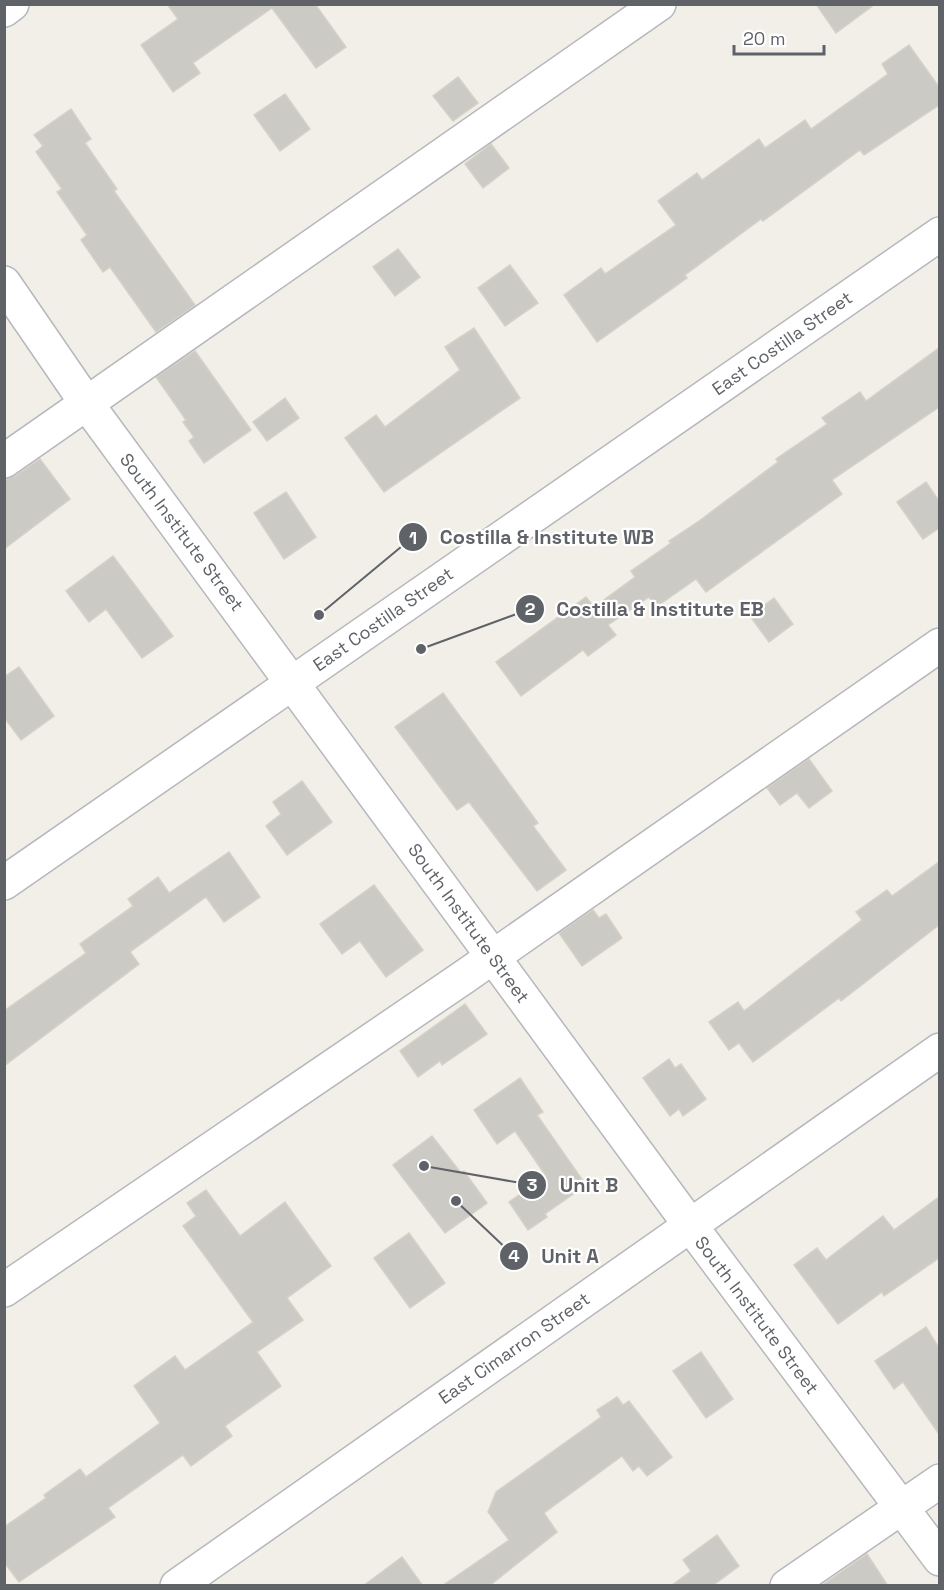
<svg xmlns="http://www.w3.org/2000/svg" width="944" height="1590" font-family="'Space Grotesk',sans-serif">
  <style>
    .building { fill: #cccac5; stroke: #d6d1c6; stroke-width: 1.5 }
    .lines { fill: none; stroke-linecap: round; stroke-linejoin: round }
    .minor-casing { stroke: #b5b8bc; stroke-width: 36 }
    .minor { stroke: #fff; stroke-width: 33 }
    .labels { text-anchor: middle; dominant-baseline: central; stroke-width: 4.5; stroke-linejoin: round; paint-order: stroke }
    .street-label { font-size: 18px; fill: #5f6368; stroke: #fff }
    .leader { fill: none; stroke: #5f6368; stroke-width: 2 }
    .callout-dot { fill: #5f6368; stroke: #fff; stroke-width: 2 }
    .mark-label { font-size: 18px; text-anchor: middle; font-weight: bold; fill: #fff }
    .callout-label { font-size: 20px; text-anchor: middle; font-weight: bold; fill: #5f6368; stroke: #fff; stroke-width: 4.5; stroke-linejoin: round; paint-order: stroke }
  </style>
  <rect width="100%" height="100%" fill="#f1efe8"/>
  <g class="building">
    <polygon points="167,4 315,4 346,47 316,68 272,8 193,63 200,73 173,92 141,45 178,19"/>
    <polygon points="816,4 875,4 836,33"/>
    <polygon points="909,45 939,87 939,105 864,155 860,150 763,221 761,219 685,275 687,278 597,342 564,295 601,268 605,274 676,225 658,201 697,173 702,180 759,139 765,148 805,120 811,129 888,74 882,64"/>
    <polygon points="458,77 478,103 453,121 433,96"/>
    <polygon points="285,94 310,129 280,151 254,115"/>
    <polygon points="71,109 91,139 85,143 117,189 114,191 195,305 156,332 110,267 103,272 81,240 87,235 57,192 62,189 36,152 43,146 34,135"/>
    <polygon points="491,144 509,168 483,188 465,164"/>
    <polygon points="398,249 420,277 395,296 373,267"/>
    <polygon points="510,265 538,303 505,326 478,288"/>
    <polygon points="474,328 520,398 384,492 345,438 376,415 385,427 460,370 445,347"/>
    <polygon points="939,348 939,407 832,480 842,494 706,592 696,579 656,607 649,597 608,625 616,635 588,656 583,650 521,696 496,662 586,597 594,607 635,577 631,571 671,543 669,541 699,521 778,462 776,459 827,424 822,418 860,392 866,401"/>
    <polygon points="195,351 251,430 204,463 189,441 194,437 183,422 186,420 156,377"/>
    <polygon points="285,398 299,418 267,441 253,422"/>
    <polygon points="40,459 70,499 4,549 4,480 15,476"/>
    <polygon points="926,482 939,501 939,528 923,539 897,502"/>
    <polygon points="286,492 316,537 284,559 254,513"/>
    <polygon points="113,556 173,636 142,658 106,609 89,622 66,591"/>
    <polygon points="774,598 793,624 769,642 750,616"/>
    <polygon points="19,667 54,716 21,740 4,717 4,677"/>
    <polygon points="443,693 538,823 533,826 566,870 537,891 469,802 457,810 395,727"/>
    <polygon points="809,759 832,791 809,808 797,793 780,805 767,788"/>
    <polygon points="302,781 332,822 287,855 266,826 281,814 273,802"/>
    <polygon points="229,852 260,897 224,922 206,897 130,952 139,964 4,1066 4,1011 86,953 80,944 133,906 128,899 158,877 169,893"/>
    <polygon points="939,862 939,925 841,1001 839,998 753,1062 739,1043 729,1050 709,1022 738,1002 744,1011 862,920 856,912 887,890 892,896"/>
    <polygon points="374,885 423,950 386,977 360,941 342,954 320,924"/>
    <polygon points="593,910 599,918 606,914 622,938 582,966 559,933"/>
    <polygon points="465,1004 487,1034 442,1065 440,1061 418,1077 400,1051"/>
    <polygon points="669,1059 675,1068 681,1064 706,1099 683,1116 679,1109 670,1116 643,1078"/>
    <polygon points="520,1078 543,1112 537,1115 586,1185 545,1214 547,1217 528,1230 509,1202 546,1176 515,1131 497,1144 474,1110"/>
    <polygon points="432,1136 461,1173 464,1171 487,1203 445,1233 393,1165"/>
    <polygon points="206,1190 240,1236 285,1202 331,1266 287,1298 303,1320 257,1352 281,1386 225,1426 232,1436 191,1466 183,1455 108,1508 115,1517 19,1582 4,1562 4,1527 46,1498 44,1495 80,1469 86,1477 160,1423 134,1386 175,1356 185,1370 253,1322 183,1226 196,1216 187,1203"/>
    <polygon points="939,1197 939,1258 884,1296 882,1292 838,1324 794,1265 817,1248 826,1260 883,1216 894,1230"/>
    <polygon points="409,1233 445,1283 410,1308 374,1258"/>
    <polygon points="926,1327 939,1348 939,1434 903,1382 894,1389 875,1361"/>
    <polygon points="701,1352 733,1399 706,1418 673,1371"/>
    <polygon points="617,1397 623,1405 629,1401 672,1457 647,1476 639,1466 633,1471 622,1456 544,1513 557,1532 489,1586 442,1586 509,1540 488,1512 496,1492 601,1417 597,1410"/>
    <polygon points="717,1535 739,1566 712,1586 671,1586 691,1571 683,1560"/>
    <polygon points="867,1554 888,1586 821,1586"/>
    <polygon points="402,1557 423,1586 363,1586"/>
  </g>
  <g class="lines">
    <defs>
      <g id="minor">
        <polyline points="4,10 12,4"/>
        <polyline points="4,283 87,404 690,1225 940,1559"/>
        <polyline points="4,461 659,4"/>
        <polyline points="4,883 940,234"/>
        <polyline points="4,1290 464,977 940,645"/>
        <polyline points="177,1586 940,1050"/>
        <polyline points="787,1586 940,1481"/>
      </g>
    </defs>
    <use href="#minor" class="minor-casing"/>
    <use href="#minor" class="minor"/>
  </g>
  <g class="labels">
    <g class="street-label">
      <text transform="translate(782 343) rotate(-35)">East Costilla Street</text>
      <text transform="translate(182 532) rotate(53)">South Institute Street</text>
      <text transform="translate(383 619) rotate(-35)">East Costilla Street</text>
      <text transform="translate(469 923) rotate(54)">South Institute Street</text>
      <text transform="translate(757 1315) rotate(53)">South Institute Street</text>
      <text transform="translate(514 1348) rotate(-35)">East Cimarron Street</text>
    </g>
  </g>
  <path class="leader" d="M319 615L413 537M421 649L530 609M424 1166L532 1185M456 1201L514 1256"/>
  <g class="callout-dot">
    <circle cx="319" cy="615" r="6"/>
    <circle cx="421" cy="649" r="6"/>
    <circle cx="424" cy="1166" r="6"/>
    <circle cx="456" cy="1201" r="6"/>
    <circle cx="413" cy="537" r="15"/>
    <circle cx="530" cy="609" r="15"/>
    <circle cx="532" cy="1185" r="15"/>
    <circle cx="514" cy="1256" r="15"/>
  </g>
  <g class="mark-label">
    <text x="413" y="544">1</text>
    <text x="530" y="615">2</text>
    <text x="532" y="1191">3</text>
    <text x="514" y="1262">4</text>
  </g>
  <g class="callout-label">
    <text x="547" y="544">Costilla &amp; Institute WB</text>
    <text x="660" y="616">Costilla &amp; Institute EB</text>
    <text x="589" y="1192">Unit B</text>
    <text x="570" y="1263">Unit A</text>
  </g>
  <rect width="944" height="1590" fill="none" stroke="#5f6368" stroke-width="12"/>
  <path d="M734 45v9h90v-9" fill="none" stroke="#5f6368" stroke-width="3"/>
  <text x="743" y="45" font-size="18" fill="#5f6368" stroke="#ffffff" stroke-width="4.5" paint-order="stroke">20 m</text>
</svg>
